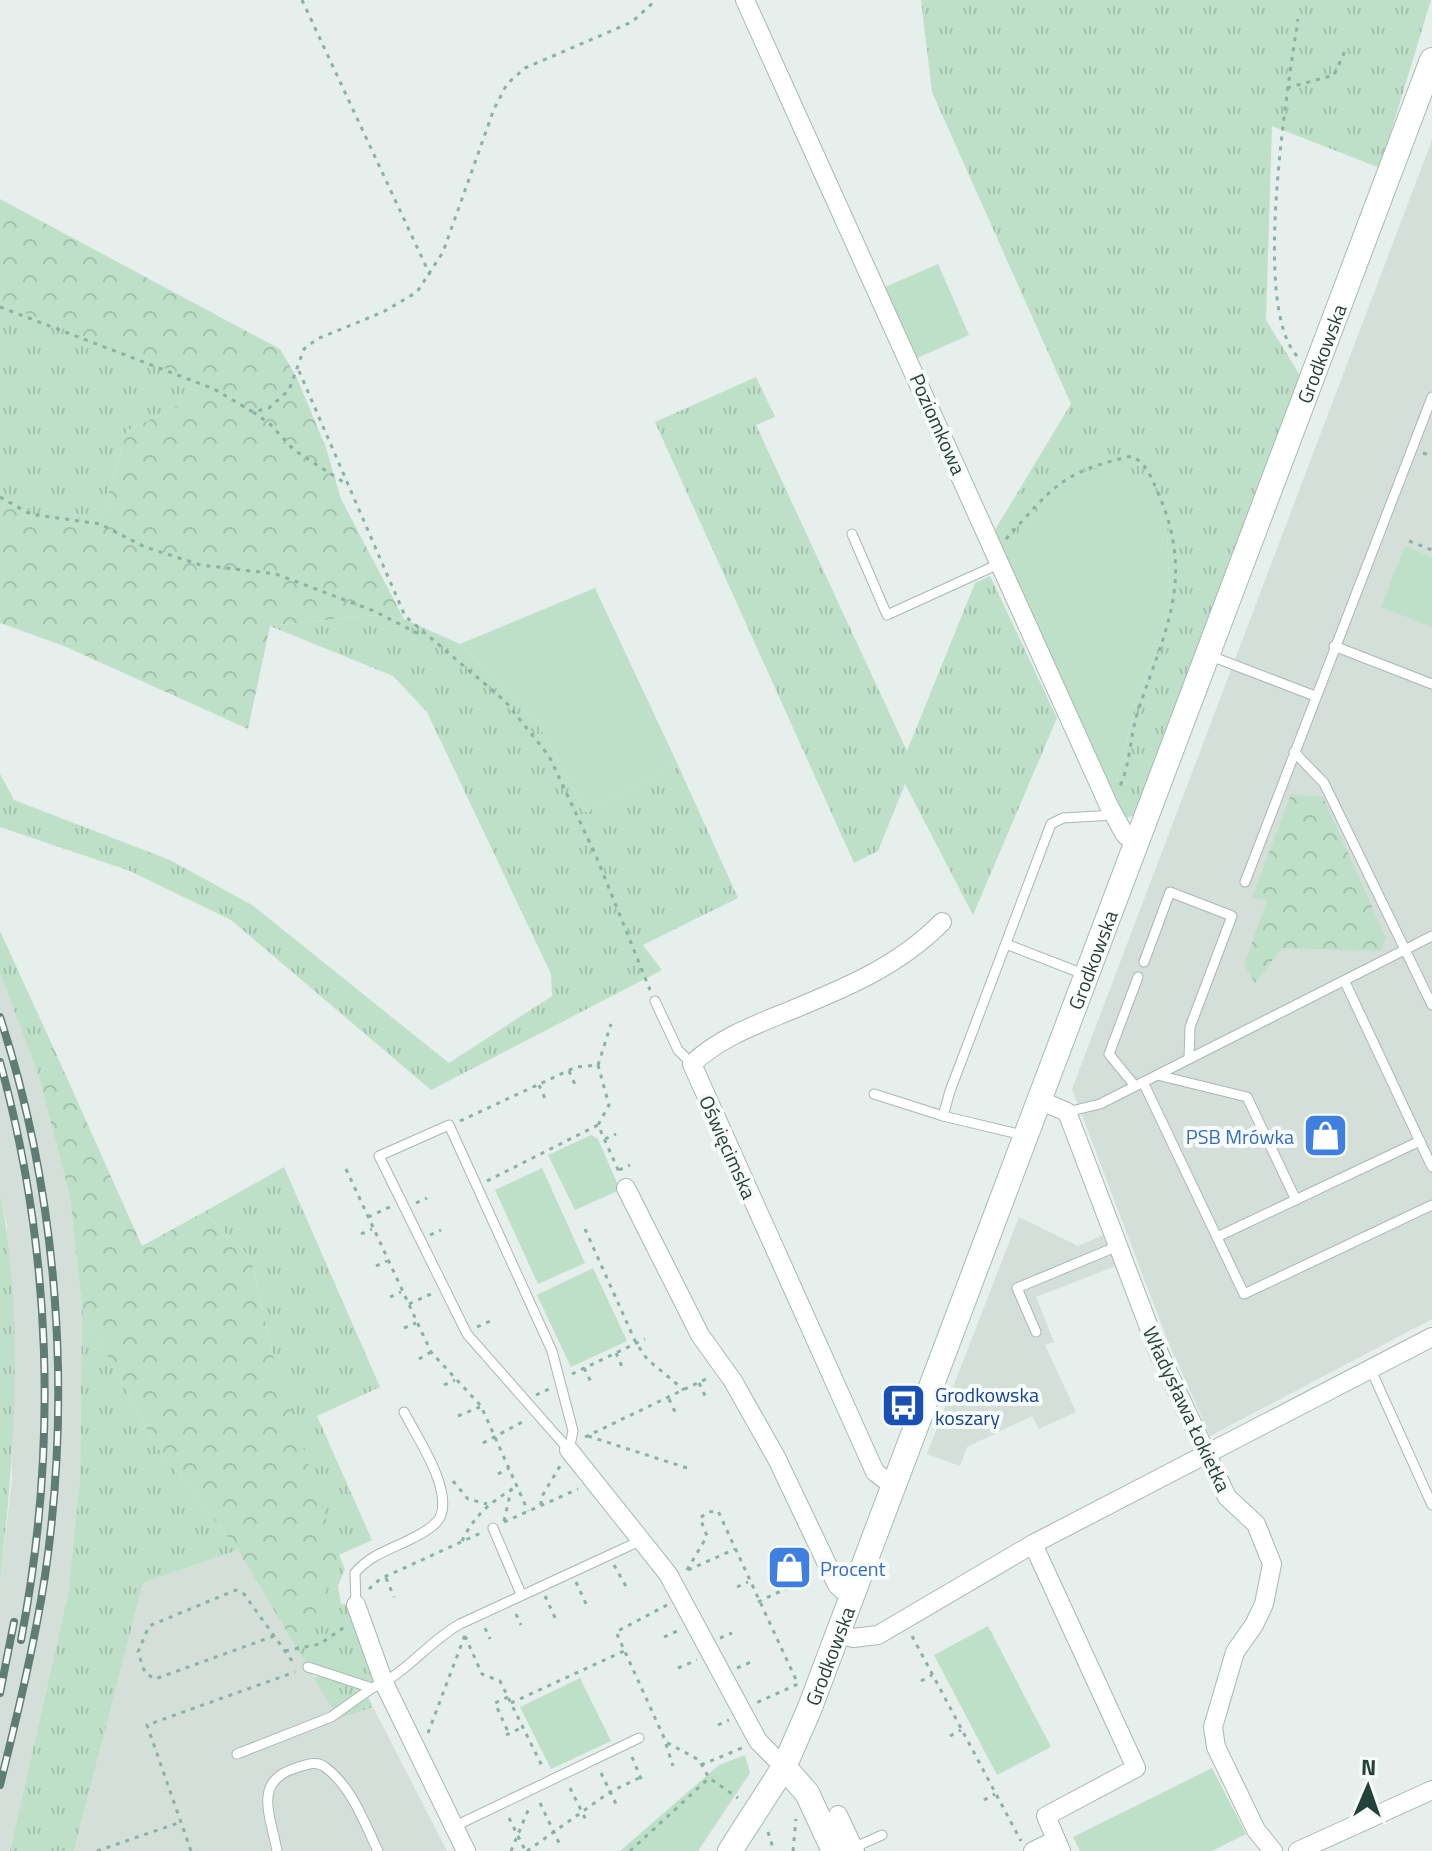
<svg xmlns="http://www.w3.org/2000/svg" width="1432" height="1851" font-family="'Titillium Web',sans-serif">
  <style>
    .built { fill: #d4dfda }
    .grass { fill: url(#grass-tufts) }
    .forest { fill: url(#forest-crowns) }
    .green { fill: #bfe0c8 }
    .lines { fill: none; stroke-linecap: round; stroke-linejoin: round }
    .lane-casing { stroke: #a8b8b2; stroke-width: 11 }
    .street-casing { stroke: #a8b8b2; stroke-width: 20 }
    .secondary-casing { stroke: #a4bbb3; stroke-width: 26 }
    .path { stroke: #86b3a5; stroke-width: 3; stroke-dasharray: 4 6; stroke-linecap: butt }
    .lane { stroke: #fff; stroke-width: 9 }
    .street { stroke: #fff; stroke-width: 18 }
    .secondary { stroke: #fff; stroke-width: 24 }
    .rail-casing { stroke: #5f7d75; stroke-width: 8 }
    .rail { stroke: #f7fbf9; stroke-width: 5; stroke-dasharray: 15; stroke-linecap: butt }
    .labels { text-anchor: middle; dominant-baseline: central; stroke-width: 8; stroke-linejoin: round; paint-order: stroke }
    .street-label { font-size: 20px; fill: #24423a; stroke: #f7fbf9 }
    .shop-label { font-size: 20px; fill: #366cbe; stroke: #f7fbf9; text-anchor: end }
    .transit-label { font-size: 20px; fill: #164399; stroke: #f7fbf9; text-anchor: start }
  </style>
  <defs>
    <pattern id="grass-tufts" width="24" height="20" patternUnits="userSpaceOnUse" patternTransform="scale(2)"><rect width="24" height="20" fill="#bfe0c8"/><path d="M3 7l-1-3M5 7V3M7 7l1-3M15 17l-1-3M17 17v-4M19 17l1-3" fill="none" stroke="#a4c1ad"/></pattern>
    <pattern id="forest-crowns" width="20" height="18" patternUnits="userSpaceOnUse" patternTransform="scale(2)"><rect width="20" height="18" fill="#bfe0c8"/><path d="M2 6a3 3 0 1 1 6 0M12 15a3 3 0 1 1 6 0" fill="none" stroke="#a4c1ad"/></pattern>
  </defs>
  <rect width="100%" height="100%" fill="#e6efeb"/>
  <g class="built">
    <polygon points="1432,140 1432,1319 1210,1436 1167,1339 1072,1089"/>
    <polygon points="0,973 39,1077 70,1197 82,1308 80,1478 68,1594 10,1851 0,1851 0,1583 12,1479 7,1227 0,1192"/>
    <polygon points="1019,1217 1078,1246 1103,1235 1116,1266 1036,1297 1054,1342 1045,1345 1076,1412 1039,1429 1032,1416 967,1447 960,1466 927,1454"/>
    <polygon points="238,1550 339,1719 373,1707 447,1851 74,1851 143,1583"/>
  </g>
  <g class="grass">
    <polygon points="921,0 1431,0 1380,168 1272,126 1266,320 1301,377 1135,815 1126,818 1108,785 1118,780 1134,708 1161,640 1170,603 1167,525 1079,473 1056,490 1002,552 993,533 1071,404 932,92"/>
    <polygon points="0,303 215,388 127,431 99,526 28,514 0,498"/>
    <polygon points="756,377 775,417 756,425 907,751 975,583 990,576 1057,718 973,915 905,784 878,851 854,863 655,422"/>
    <polygon points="374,615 404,619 460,644 541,729 586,812 677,763 738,898 643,945 662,970 431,1090 231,920 130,871 0,827 0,774 14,800 170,860 252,905 449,1063 552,996 551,974 427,712 393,676 270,626"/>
    <polygon points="0,931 54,1049 39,1077 0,973"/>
    <polygon points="284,1167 380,1387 317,1416 372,1540 339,1555 345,1569 338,1586 341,1604 347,1604 375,1683 305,1662 291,1639 307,1636 273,1355 251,1259 204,1212"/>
    <path d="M0,1192C25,1320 14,1454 0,1583Z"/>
    <polygon points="82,1308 155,1444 238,1550 143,1583 74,1851 10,1851 68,1594 80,1478"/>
    <polygon points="324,1676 364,1689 373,1707 339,1719 313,1677"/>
  </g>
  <g class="forest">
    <polygon points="0,199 280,349 297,378 326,448 341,499 404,619 374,615 270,626 248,729 64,646 0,623 0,498 28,514 99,526 127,431 214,388 0,303"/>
    <polygon points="1291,794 1323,797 1386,938 1381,951 1282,948 1255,983 1244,965 1267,900 1252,897"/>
    <polygon points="54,1049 142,1246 204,1212 251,1259 273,1355 338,1555 307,1637 291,1639 238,1550 155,1444 82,1308 70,1197 39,1077"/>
  </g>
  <g class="green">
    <polygon points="938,264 969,335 915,359 883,288"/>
    <polygon points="1117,465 1167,525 1170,603 1161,640 1134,708 1118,780 1108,785 1002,552 1056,490 1079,473"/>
    <polygon points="1405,546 1432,557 1432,627 1381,607"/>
    <polygon points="595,588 677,763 586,812 541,729 460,644"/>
    <polygon points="591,1135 598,1139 620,1190 575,1210 548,1155"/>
    <polygon points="542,1168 585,1263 538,1284 495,1190"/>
    <polygon points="593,1268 627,1341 571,1367 537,1295"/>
    <polygon points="988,1626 1051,1747 997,1775 934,1655"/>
    <polygon points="580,1678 611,1741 551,1769 520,1707"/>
    <polygon points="745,1755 750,1773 698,1851 620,1851 719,1765"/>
    <polygon points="1212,1768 1246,1834 1212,1851 1080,1851 1073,1837"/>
  </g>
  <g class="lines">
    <defs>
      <g id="lane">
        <polyline points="852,534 887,615 1001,563"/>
        <polyline points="1334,646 1432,684"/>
        <polyline points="1208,655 1315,696"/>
        <polyline points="1294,752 1324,783 1432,1005"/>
        <polyline points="1245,882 1432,397"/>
        <polyline points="1006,944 1086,975"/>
        <polyline points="1144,962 1170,892 1232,916 1190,1027 1189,1059"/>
        <polyline points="1345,982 1432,1167"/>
        <polyline points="655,1001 678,1050 692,1064"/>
        <polyline points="1157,1075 1247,1097 1296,1200"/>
        <polyline points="1143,1082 1244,1294 1432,1205"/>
        <polyline points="1135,1086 1109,1054 1138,977"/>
        <polyline points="874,1094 943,1116"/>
        <polyline points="1067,1112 1100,1104 1432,936"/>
        <polygon points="449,1125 552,1351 573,1431 569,1450 467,1334 379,1156"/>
        <polyline points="1023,1135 943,1116 950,1091 1051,824 1063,818 1114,815"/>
        <polyline points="1217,1237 1420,1141"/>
        <polyline points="1036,1332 1017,1288 1118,1246"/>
        <polyline points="1371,1370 1432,1505"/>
        <polyline points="493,1528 521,1594"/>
        <path d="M356,1605L355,1573C369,1556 388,1550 407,1541C417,1536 437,1527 441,1515C451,1487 417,1437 404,1412"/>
        <path d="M308,1667L372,1688C405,1675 429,1641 460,1624L642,1540"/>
        <polyline points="237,1754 331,1717 372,1688"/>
        <polyline points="453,1827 639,1738"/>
        <polyline points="853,1848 882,1835"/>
        <path d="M277,1851C271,1816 252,1781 296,1768C306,1765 316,1760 325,1767C352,1787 364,1822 378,1851"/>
      </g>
      <g id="street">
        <polyline points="745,0 1109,806 1125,835 1136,842"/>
        <polyline points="1039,1100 1067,1112 1158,1351 1227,1497 1256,1524 1272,1564 1264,1604 1254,1625 1235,1652 1213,1727 1216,1747 1256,1830 1273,1851"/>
        <polyline points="626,1188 700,1335 733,1381 777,1459 837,1585 851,1598"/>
        <polyline points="569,1450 668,1574 758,1741 784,1767"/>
        <path d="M893,1486L875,1472L692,1064C719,1038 755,1025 789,1011C845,988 899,966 942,922"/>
        <polyline points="1033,1544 1136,1768 1046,1816 1061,1851"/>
        <polyline points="356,1605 384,1683 466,1851"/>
        <polyline points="838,1633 853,1638 878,1635 1033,1544 1432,1337"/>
        <polyline points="838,1815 855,1851"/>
        <polyline points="1033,1851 1056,1840"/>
        <polyline points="1298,1851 1432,1790"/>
      </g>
      <g id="secondary">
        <polyline points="784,1767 807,1793 834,1851"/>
        <path id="s1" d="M730,1851L784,1767L809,1710L1432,60"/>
      </g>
    </defs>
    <use href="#lane" class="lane-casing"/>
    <use href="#street" class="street-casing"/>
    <use href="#secondary" class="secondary-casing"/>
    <g class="path">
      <polyline points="302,0 430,275"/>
      <polyline points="1287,88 1334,75 1345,51"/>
      <polyline points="0,307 214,389 253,412 269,408 289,390 304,349 317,339 383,312 417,292 443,252 494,109 507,84 525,68 632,22 656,0"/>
      <path d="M1297,356C1251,306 1288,87 1298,19"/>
      <polyline points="299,371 405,616 505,701 549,756 596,856 650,990"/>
      <polyline points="253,412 270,424 294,450 348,485"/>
      <polyline points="1423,453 1432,456"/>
      <polyline points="0,497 30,514 100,524 145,547 201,565 276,574 374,611 421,635"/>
      <path d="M1006,539C1053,487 1061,472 1132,456C1149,466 1151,478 1159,495C1195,579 1165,630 1139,708C1130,733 1131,763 1120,786"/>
      <polyline points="1409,541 1432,550"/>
      <polyline points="598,1065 611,1024"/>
      <polyline points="569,1071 577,1089"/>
      <polyline points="539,1085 547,1103"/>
      <polyline points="460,1121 576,1067 598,1065 609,1105 598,1125 620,1174"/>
      <polyline points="605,1139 616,1134"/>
      <polyline points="346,1169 431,1352 481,1406 528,1511"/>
      <polyline points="619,1170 630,1165"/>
      <polyline points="487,1181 598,1125"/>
      <polyline points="416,1203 427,1198"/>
      <polyline points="368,1217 390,1207"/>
      <polyline points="585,1229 636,1343 647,1359 684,1390"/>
      <polyline points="361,1234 372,1229"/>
      <polyline points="430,1235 441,1230"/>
      <polyline points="376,1266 387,1261"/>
      <polyline points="390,1297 401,1292"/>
      <polyline points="409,1304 431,1294"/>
      <polyline points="477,1327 495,1319"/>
      <polyline points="404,1328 416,1323"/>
      <polyline points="616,1353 623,1369"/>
      <polyline points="419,1359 431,1352"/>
      <polyline points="584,1368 592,1384"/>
      <polyline points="572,1374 645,1339"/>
      <polyline points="699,1383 707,1400"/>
      <polyline points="444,1385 455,1380"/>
      <polyline points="536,1395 551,1388"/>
      <polyline points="669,1399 676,1414"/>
      <polyline points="458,1416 480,1407"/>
      <polyline points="588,1436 687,1468"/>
      <polyline points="585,1437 708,1378"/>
      <polyline points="483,1443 526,1420"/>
      <polyline points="498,1474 509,1468"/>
      <polyline points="453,1481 468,1499 487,1504"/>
      <polyline points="541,1505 541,1498 560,1466"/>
      <polyline points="504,1521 511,1490"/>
      <polyline points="504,1522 578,1489"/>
      <path d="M462,1541C475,1514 491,1502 517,1486"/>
      <polyline points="614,1565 627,1588"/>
      <polyline points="687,1570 707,1536 700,1518 708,1512 718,1511 798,1684 756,1703"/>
      <polyline points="688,1570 735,1549"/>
      <polyline points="386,1578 394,1597"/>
      <polyline points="576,1582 588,1608"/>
      <polyline points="737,1587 748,1582"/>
      <polyline points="369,1589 380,1579 483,1532"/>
      <polyline points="545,1596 557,1622"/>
      <polyline points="758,1602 812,1576"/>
      <polyline points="667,1605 616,1632 666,1742 699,1760 709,1778 738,1798"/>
      <polyline points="516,1614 521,1625"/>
      <polyline points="485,1628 490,1639"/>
      <polyline points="274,1636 155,1679 145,1673 138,1652 149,1626 236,1590 244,1594 295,1665"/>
      <polyline points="465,1636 482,1674 500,1681 544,1770"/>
      <polyline points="912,1636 1021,1841"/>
      <polyline points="664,1637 679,1630"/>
      <polyline points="720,1638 732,1633"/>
      <polyline points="285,1651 320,1644 346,1626"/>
      <polyline points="678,1668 697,1660"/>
      <polyline points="737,1668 751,1662"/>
      <polyline points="921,1681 932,1675"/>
      <polyline points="508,1697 495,1703 509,1734"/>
      <polyline points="511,1703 624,1651"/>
      <polyline points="718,1725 729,1720"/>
      <polyline points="428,1733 465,1635"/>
      <polyline points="506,1735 523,1727"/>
      <polyline points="950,1736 961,1730"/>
      <polyline points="666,1744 673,1766"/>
      <polyline points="632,1757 642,1781"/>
      <polyline points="701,1765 742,1748"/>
      <polyline points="601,1773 617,1806"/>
      <polyline points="570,1788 586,1820"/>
      <polyline points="984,1800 995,1794"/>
      <polyline points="540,1803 560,1845"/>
      <polyline points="509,1818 525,1850"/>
      <polyline points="768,1832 774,1851"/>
      <polyline points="97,1851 181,1822"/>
      <polyline points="191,1851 147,1725 295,1672"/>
      <polyline points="511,1851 529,1808"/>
      <polyline points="527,1851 610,1792 641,1777"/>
      <polyline points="630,1851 709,1778"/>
      <polyline points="793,1851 796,1819"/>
    </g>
    <use href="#lane" class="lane"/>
    <use href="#street" class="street"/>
    <use href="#secondary" class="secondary"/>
    <defs>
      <g id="rail">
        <path d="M0,1017C58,1195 72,1391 45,1576C34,1647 17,1716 0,1785"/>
        <path d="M0,1062C52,1250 58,1448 21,1640"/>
        <polyline points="0,1693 14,1622"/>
      </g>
    </defs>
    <use href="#rail" class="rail-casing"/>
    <use href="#rail" class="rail"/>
  </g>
  <defs>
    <symbol id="shop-square" viewBox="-11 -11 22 22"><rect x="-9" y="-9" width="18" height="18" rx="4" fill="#3f7fe0" stroke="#f7fbf9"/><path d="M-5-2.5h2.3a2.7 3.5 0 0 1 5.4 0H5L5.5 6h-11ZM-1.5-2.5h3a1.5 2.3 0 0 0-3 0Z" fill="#fff"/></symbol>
    <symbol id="bus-square" viewBox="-11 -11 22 22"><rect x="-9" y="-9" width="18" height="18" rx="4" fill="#1a4fb4" stroke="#f7fbf9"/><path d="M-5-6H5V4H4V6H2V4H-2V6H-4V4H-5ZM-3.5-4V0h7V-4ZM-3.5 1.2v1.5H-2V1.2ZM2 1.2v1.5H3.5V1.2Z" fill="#fff"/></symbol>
  </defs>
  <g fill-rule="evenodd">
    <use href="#shop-square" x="1300" y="1110" width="51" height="51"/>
    <use href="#bus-square" x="878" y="1380" width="51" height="51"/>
    <use href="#shop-square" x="764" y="1542" width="51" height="51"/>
  </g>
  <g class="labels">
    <g class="street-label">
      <text stroke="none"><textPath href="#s1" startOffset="1612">Grodkowska</textPath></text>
      <text transform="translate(938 424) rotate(66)">Poziomkowa</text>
      <text stroke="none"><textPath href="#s1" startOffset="964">Grodkowska</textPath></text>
      <text transform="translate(728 1147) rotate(66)">Oświęcimska</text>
      <text transform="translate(1187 1409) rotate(65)">Władysława Łokietka</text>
      <text stroke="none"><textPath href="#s1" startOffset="220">Grodkowska</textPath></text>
    </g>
    <g class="shop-label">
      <text x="1294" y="1136">PSB Mrówka</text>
      <text x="820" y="1568" text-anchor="start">Procent</text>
    </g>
    <g class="transit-label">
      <text x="935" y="1394">Grodkowska<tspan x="935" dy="23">koszary</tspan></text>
    </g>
  </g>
  <g transform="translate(1368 1787) rotate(2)" stroke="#f7fbf9" stroke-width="6" paint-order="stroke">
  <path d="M0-6L14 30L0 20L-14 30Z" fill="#24423a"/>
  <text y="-12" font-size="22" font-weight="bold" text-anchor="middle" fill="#24423a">N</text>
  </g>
</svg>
